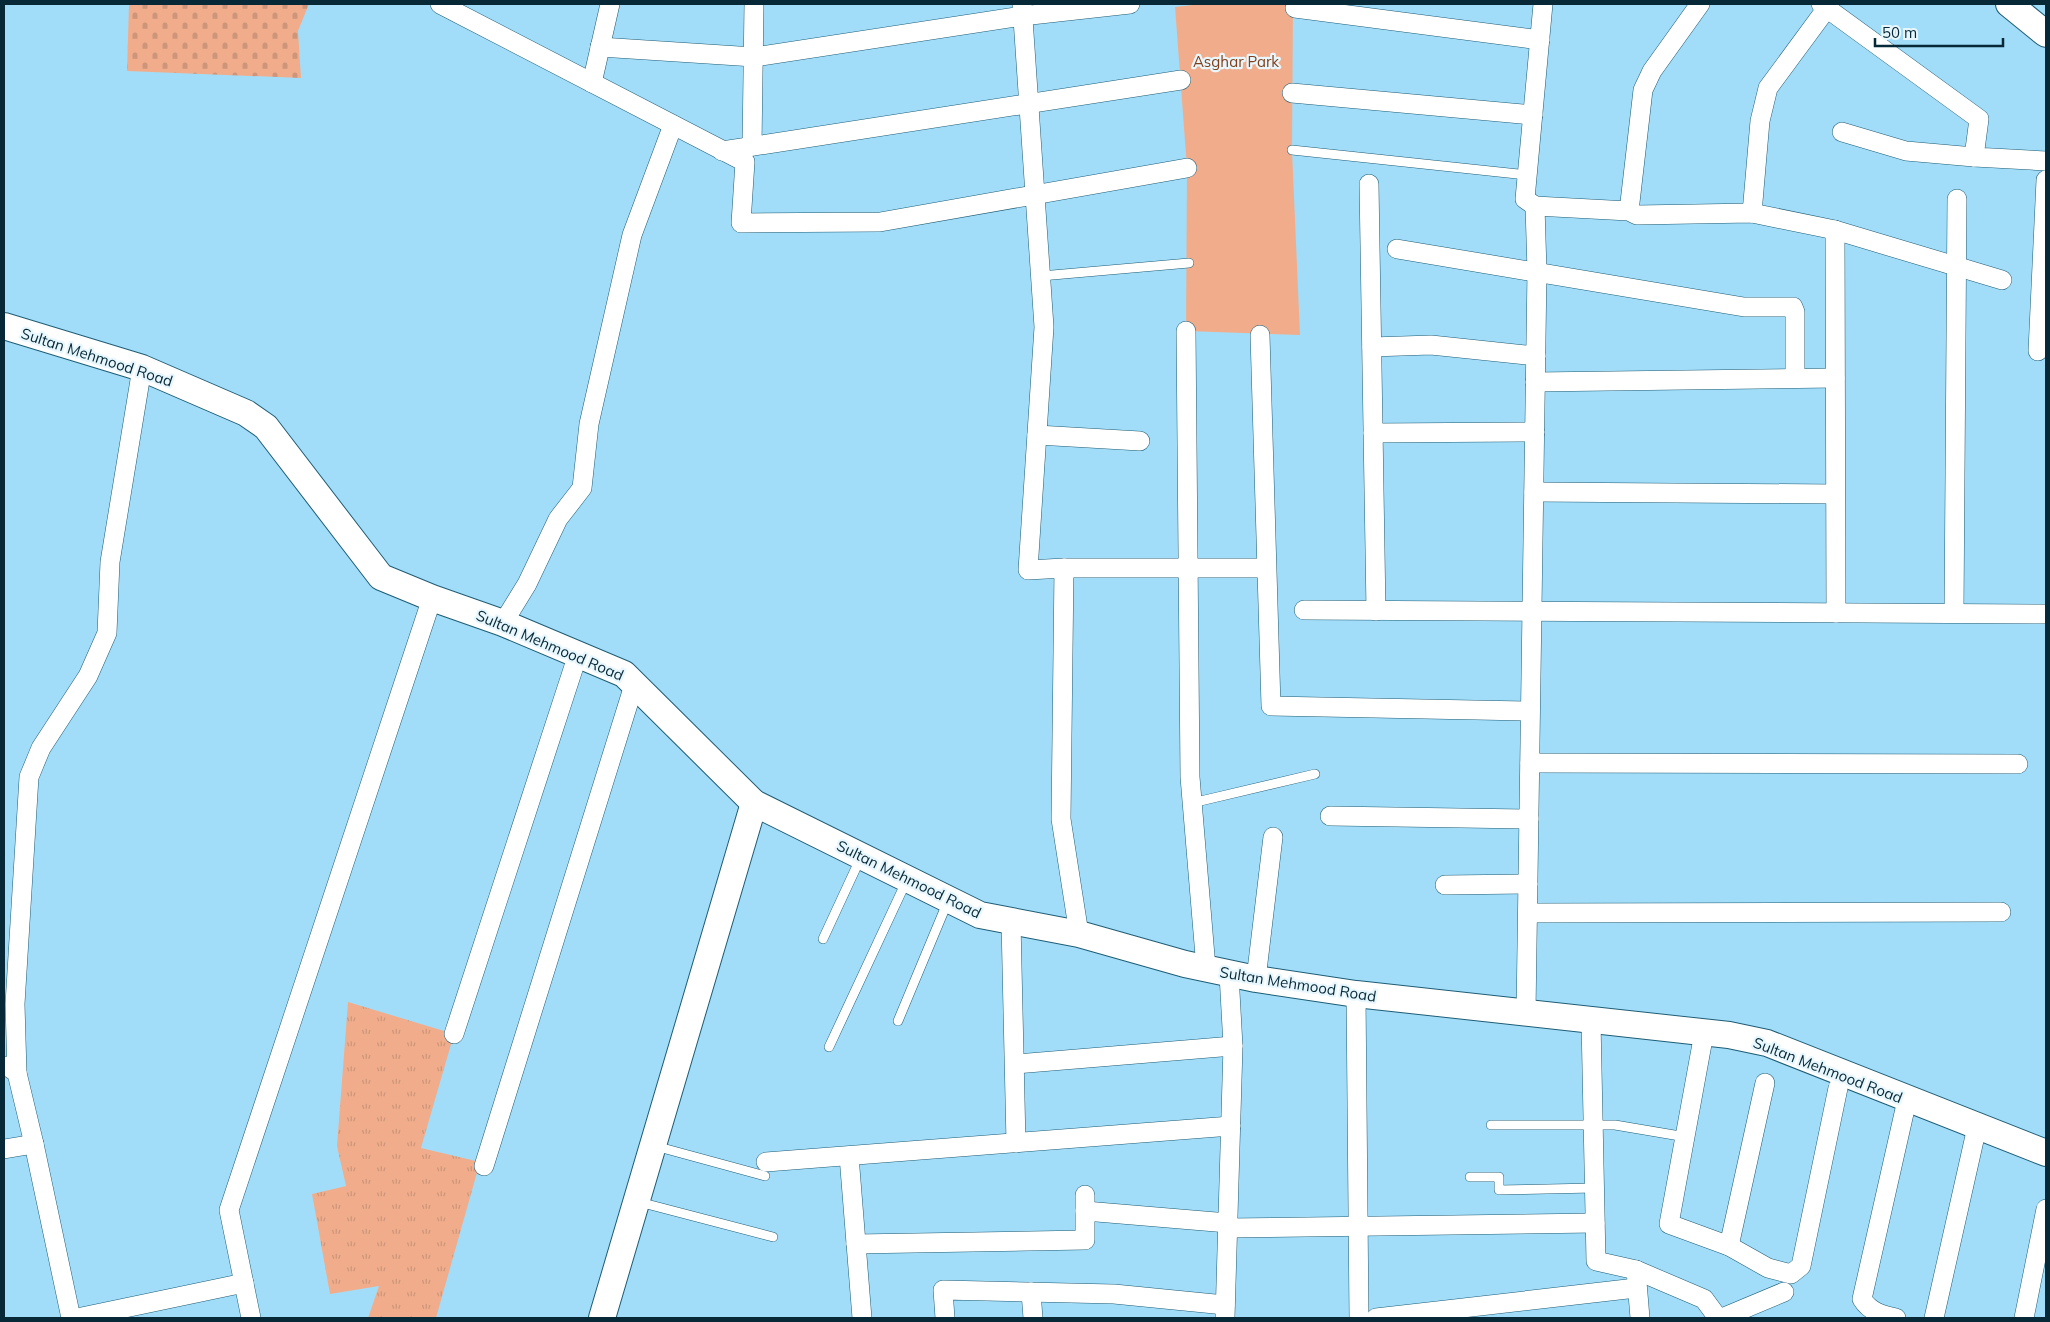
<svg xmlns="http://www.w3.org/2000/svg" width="2050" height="1322" font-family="Mulish,sans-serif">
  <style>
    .grass { fill: url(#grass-tufts) }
    .cemetery { fill: url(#cemetery-stones) }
    .park { fill: #f1ad8b }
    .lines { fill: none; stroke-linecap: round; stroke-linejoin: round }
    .lane-casing { stroke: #1e5c74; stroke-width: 10 }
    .street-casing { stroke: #1e5c74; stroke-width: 20 }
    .secondary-casing { stroke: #1e5c74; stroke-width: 28 }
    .lane { stroke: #fff; stroke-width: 9 }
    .street { stroke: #fff; stroke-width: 19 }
    .secondary { stroke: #fff; stroke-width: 26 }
    .labels { text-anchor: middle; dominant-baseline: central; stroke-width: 4.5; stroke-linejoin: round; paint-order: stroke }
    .park-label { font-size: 15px; fill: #813f17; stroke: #e8f7fe }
    .street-label { font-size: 15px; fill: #072937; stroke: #e8f7fe }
  </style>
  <defs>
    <pattern id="grass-tufts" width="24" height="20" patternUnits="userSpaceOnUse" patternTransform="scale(1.25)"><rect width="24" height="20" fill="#f1ad8b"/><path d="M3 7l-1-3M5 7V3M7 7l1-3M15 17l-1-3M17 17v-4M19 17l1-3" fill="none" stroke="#cd9579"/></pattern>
    <pattern id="cemetery-stones" width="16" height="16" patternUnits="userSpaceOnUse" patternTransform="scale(1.25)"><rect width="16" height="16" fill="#f1ad8b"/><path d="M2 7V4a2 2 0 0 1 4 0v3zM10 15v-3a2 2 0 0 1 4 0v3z" fill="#cd9579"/></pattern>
  </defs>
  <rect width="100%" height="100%" fill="#a1ddf9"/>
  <polygon class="grass" points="348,1002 454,1034 421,1148 480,1162 436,1318 368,1318 379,1286 330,1294 312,1194 346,1186 337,1146"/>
  <polygon class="cemetery" points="129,4 309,4 298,31 301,78 127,71"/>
  <polygon class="park" points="1201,4 1293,4 1292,150 1300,335 1186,331 1187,168 1175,7"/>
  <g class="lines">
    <defs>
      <g id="lane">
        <polyline points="1292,150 1527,175"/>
        <polyline points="1041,276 1189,263"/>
        <polyline points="1192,803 1315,774"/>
        <polyline points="823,939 861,857"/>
        <polyline points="898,1021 948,901"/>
        <polyline points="829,1047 906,882"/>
        <polyline points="1491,1125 1615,1125 1686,1137"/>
        <polyline points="655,1146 765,1176"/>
        <polyline points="1470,1177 1499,1177 1499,1190 1594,1188"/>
        <polyline points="639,1202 773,1237"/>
      </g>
      <g id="street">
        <polyline points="440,4 745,162 741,223 880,222 1187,168"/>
        <polyline points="1022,4 1044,327 1028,570 1064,568 1061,819 1079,934"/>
        <polyline points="1821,4 1979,119 1974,157 2046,161"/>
        <polyline points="1295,8 1540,40"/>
        <polyline points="600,47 754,57 1022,16 1130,4"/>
        <polyline points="592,83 610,4"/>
        <polyline points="1292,93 1533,115"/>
        <polyline points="1842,132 1906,151 1974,157"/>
        <polyline points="752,146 754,4"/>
        <polyline points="722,151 1181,80"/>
        <polyline points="1369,184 1376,611"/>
        <polyline points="1535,206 1629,211 1637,215 1752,213 1835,230 2002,280"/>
        <polyline points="1629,211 1643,90 1652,71 1700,4"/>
        <polyline points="1752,213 1760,121 1768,88 1827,8"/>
        <polyline points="1835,230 1836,613"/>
        <polyline points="1397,249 1744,307 1793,307 1795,312 1795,378"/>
        <polyline points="1186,331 1190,777 1206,968"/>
        <polyline points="1260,335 1271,706 1530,711"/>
        <polyline points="1372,347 1431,345 1536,356"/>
        <polyline points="2038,351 2046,180"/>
        <polyline points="1535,382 1835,378"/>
        <polyline points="1373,433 1535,432"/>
        <polyline points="1037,435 1140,441"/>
        <polyline points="1534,492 1835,494"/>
        <polyline points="1064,568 1266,568"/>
        <polyline points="1304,610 2046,614"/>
        <polyline points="1954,613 1957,199"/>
        <polyline points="503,623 527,584 558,519 582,488 589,424 632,235 673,125"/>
        <polyline points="1530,763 2018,764"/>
        <polyline points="1330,816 1529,819"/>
        <polyline points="1445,885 1528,884"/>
        <polyline points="1528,913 2001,912"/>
        <polyline points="1011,922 1016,1143"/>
        <polyline points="1256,979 1273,837"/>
        <polyline points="1356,994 1359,1318"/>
        <polyline points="1526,1013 1537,271 1535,206 1525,199 1543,4"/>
        <polyline points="1591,1021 1596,1261 1636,1270 1640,1318"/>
        <polyline points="1704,1033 1669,1224 1729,1246 1768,1268 1791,1274 1801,1266 1838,1088"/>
        <polyline points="454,1034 578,654"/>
        <polyline points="1015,1064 1233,1046"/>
        <polyline points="7,1066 17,1073 34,1144 71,1318"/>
        <polyline points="17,1073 15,1004 29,777 41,748 88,676 107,633 110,562 142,368"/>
        <polyline points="4,1149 34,1144"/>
        <polyline points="849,1156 862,1318"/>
        <polyline points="766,1162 1231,1126"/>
        <polyline points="484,1166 634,685"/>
        <polyline points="1085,1211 1228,1223"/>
        <polyline points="1228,1228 1595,1223"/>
        <polyline points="856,1244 1085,1240 1085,1195"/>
        <polyline points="1729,1246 1765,1083"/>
        <polyline points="1636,1270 1704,1299 1718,1318"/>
        <polyline points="1031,1292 1033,1318"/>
        <polyline points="77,1318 244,1283"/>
        <polyline points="251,1318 229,1210 432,598"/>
        <polyline points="945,1318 943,1290 1114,1294 1225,1305"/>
        <polyline points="1225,1318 1233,1046 1229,974"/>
        <polyline points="1376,1318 1636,1288"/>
        <polyline points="1722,1318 1784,1292"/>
        <path d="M1896,1318C1882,1315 1870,1312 1862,1299L1907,1100"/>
        <polyline points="1934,1318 1977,1127"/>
        <polyline points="2024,1318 2046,1209"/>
      </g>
      <g id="secondary">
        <polyline points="2009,4 2046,34"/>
        <polyline points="4,326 142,368 246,413 266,427 381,577 432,598 503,623 624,674 754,803 980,915 1079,934 1185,964 1256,979 1356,994 1729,1035 1767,1043 2046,1153"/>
        <polyline points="602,1318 754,803"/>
      </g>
    </defs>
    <use href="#lane" class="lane-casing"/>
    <use href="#street" class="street-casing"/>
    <use href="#secondary" class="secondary-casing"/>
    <use href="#lane" class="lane"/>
    <use href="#street" class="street"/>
    <use href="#secondary" class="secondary"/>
  </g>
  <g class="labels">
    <g class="park-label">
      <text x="1236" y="61">Asghar Park</text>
    </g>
    <g class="street-label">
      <text transform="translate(97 357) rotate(18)">Sultan Mehmood Road</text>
      <text transform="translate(550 645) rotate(23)">Sultan Mehmood Road</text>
      <text transform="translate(909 879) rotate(26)">Sultan Mehmood Road</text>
      <text transform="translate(1298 984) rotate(9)">Sultan Mehmood Road</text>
      <text transform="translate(1828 1070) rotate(21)">Sultan Mehmood Road</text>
    </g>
  </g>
  <rect width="2050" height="1322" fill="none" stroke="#072937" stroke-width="10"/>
  <path d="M1875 38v8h128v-8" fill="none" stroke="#072937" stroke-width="2.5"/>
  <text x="1882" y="38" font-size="15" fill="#072937" stroke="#e8f7fe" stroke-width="4" paint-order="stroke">50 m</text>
</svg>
